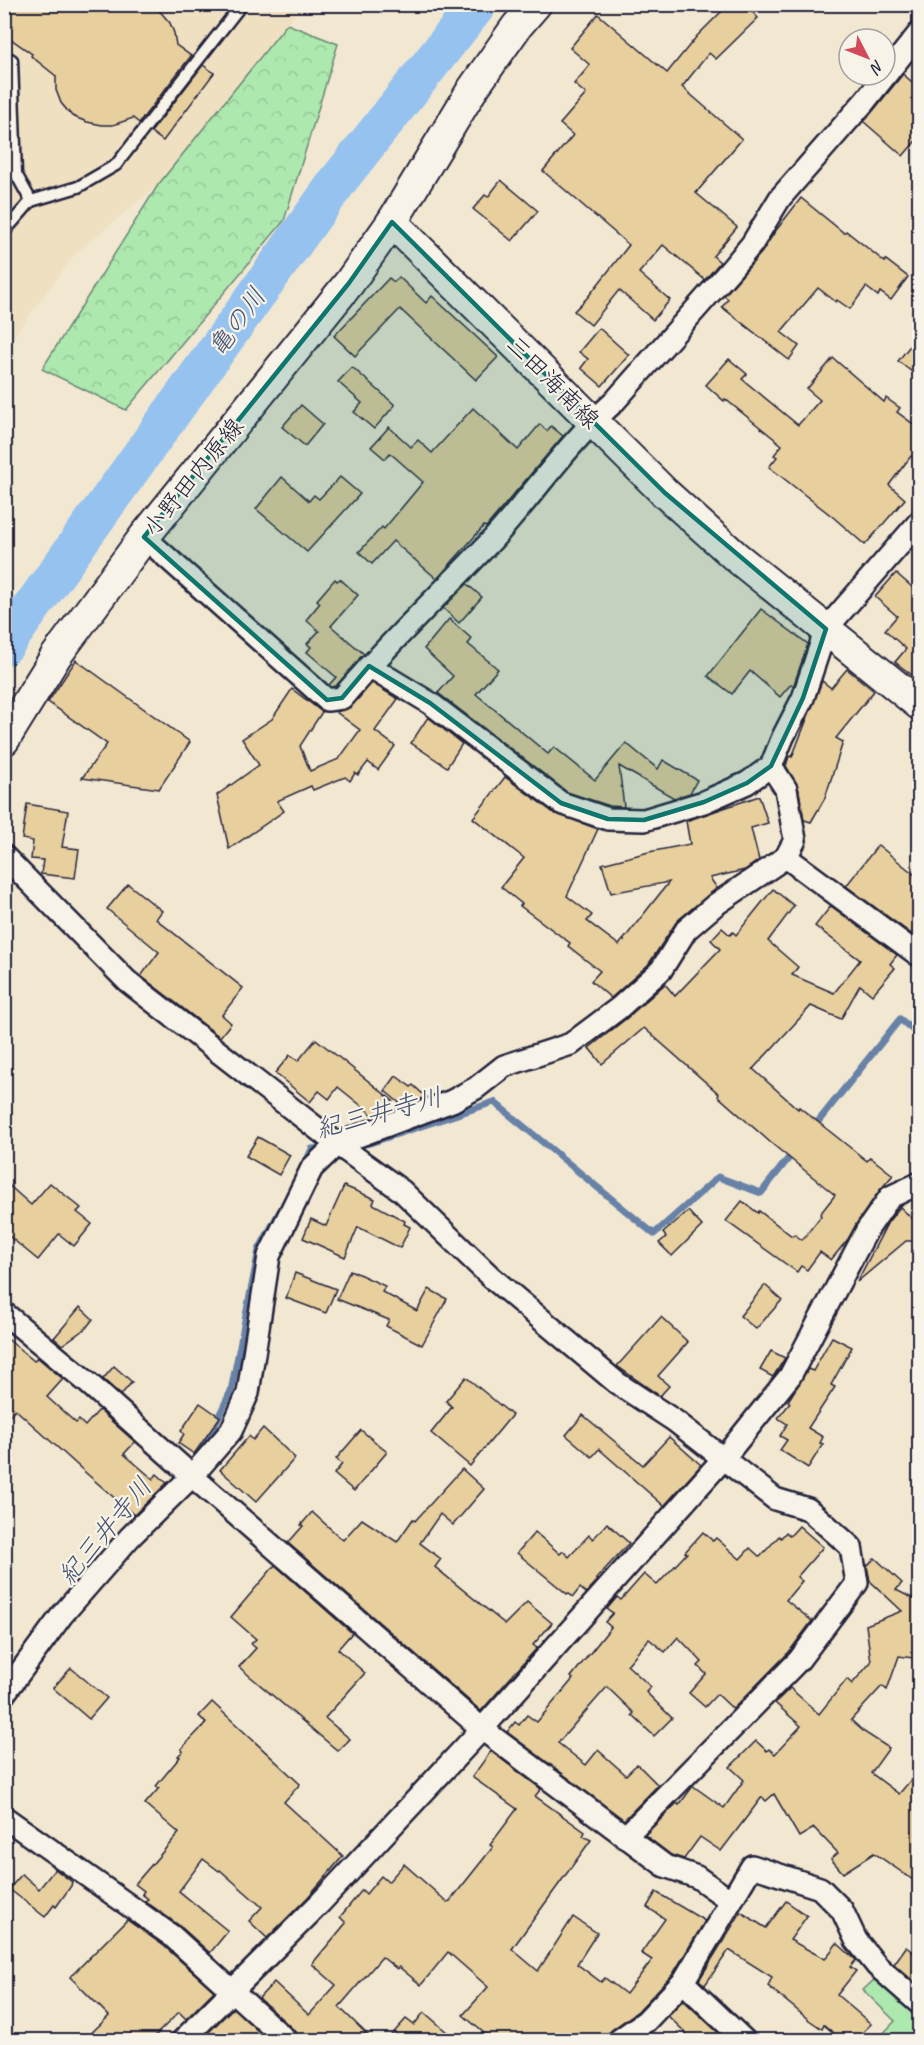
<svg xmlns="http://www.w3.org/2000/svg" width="924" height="2045" font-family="Caveat,'Klee One',sans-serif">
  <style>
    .built { fill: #efe0c2 }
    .forest { fill: url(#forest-crowns); stroke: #688574; stroke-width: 1.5 }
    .park { fill: #ade8ae; stroke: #688574; stroke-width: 1.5 }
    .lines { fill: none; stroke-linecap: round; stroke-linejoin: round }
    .stream { stroke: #6882a7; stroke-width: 7 }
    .river { stroke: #96c2ef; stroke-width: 39 }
    .building { fill: #e8cf9e; stroke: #22223b; stroke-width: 1.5 }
    .service-casing { stroke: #22223b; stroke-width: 15 }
    .minor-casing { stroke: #22223b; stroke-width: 26 }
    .secondary-casing { stroke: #22223b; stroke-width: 34 }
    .service { stroke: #f7f3e8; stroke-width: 10 }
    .minor { stroke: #f7f3e8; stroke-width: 21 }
    .secondary { stroke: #f7f3e8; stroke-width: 30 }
    .marked { fill: #0f766e; fill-opacity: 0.2; stroke: #0f766e; stroke-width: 4.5; stroke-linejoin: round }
    .labels { text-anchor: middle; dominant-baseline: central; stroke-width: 4.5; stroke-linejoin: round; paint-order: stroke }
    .street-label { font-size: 24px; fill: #22223b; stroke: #f7f3e8 }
    .water-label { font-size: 26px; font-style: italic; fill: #455271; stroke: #f7f3e8 }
  </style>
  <defs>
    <pattern id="forest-crowns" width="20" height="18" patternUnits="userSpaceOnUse" patternTransform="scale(1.5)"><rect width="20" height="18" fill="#ade8ae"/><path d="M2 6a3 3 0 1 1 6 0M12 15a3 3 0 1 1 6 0" fill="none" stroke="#95c797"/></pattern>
  </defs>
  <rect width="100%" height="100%" fill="#f2e8d2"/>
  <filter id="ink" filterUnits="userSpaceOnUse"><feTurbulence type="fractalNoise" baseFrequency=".0167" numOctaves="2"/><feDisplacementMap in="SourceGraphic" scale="12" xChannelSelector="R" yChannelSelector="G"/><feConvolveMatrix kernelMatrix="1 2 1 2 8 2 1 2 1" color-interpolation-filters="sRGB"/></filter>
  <g filter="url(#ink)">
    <polygon class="built" points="5,5 303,5 158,185 76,253 5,348"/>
    <polygon class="forest" points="287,24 338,44 284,221 126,410 42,369 158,185"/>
    <polygon class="park" points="875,1979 919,2018 919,2040 877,2040 895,2021 863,1990"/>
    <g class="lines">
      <g class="stream">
        <polyline points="813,1128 900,1019 920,1036"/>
        <polyline points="362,1144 370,1143 494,1102 654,1234 718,1177 761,1193 795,1150"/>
        <polyline points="305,1164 312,1149 324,1148"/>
        <polyline points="203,1449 231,1391 259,1250 280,1211"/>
      </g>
      <polyline class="river" points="4,646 338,181 478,4"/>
    </g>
    <g class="building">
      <polygon points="4,4 149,4 158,9 170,23 174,33 176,45 191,56 139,123 133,118 113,125 102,125 87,122 72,116 61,103 56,90 56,76 31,56 32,54 4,34"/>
      <polygon points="729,4 745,4 758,18 716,59 709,53 682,87 742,139 696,193 737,227 713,256 720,262 705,280 663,245 639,273 670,300 653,320 619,290 591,325 574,311 587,298 629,245 543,171 573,135 560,124 586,94 574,84 590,65 570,48 598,14 667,73 697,36"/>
      <polygon points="203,65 214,73 163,141 151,132"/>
      <polygon points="903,74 920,89 920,136 903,156 864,122"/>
      <polygon points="501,180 538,211 512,241 473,209 485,195 488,197"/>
      <polygon points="801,198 844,233 846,231 885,262 886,260 908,277 891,300 880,292 878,296 866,287 850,309 837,300 836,302 818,288 781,332 799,346 789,360 722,307 728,299 724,296 762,252 774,233"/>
      <polygon points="399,277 426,303 432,296 498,357 476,380 400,309 355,356 334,336 389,278 394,282"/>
      <polygon points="599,328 629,355 602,386 581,368 588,359 579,352"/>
      <polygon points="920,333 920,378 898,361"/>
      <polygon points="833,358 884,402 886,398 900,408 897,412 920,429 920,462 911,456 889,485 905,499 865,545 833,517 769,467 777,457 774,455 782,445 725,399 724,401 706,385 729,359 747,374 742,379 798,425 820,400 807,389"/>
      <polygon points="352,367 395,405 374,429 354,412 362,403 338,382"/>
      <polygon points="301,405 323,424 305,446 282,427"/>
      <polygon points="473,408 518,450 540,424 547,431 551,426 563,436 486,527 484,526 437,579 393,541 372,564 359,552 382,527 384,529 423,482 390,453 385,459 371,447 389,427 411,447 418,440 432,453"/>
      <polygon points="282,477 309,501 314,495 319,499 340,477 360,494 307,552 256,509"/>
      <polygon points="896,573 920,594 920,681 895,662 906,649 885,630 897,616 875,597"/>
      <polygon points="335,579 337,581 340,579 358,595 331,626 364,654 336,686 331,687 329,685 336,677 307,652 311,647 307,644 319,631 306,620 320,603 317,600"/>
      <polygon points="467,584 482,597 459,623 443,608"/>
      <polygon points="761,609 808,644 793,687 791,684 780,697 750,671 732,694 708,676"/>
      <polygon points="449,619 472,639 468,644 498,669 476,694 548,754 554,747 595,780 626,743 658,769 663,760 697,780 690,793 674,798 619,766 624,807 610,806 567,792 438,693 453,676 424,649"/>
      <polygon points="76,660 190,742 159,789 82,778 107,744 48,702"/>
      <polygon points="847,669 874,691 836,738 843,742 825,798 811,822 804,820 798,786 786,766 789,756 792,757 822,681 831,688"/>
      <polygon points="372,683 398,699 375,731 395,746 378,770 368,762 358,775 355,773 350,781 345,777 313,790 311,786 277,801 284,811 229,849 217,795 259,765 242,739 272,719 292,689 322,712 300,746 310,771 339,759 360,730 336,712 351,707"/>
      <polygon points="428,717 462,744 447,767 411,743"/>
      <polygon points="505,777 554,813 598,829 567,896 592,915 587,921 619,945 623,940 624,941 624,939 669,882 611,893 602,864 649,852 690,844 686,821 759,796 768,823 751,828 759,860 745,870 710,878 717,888 677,921 648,965 611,998 591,981 600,971 568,946 570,943 520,906 522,904 501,887 524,858 473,818"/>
      <polygon points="27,804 68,811 62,847 79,849 75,878 41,874 43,860 31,859 33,841 22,839"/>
      <polygon points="878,845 920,879 920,928 913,935 846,886"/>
      <polygon points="128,884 162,911 156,919 243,988 222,1015 231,1023 220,1037 141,976 159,952 107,909"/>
      <polygon points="773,889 794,906 768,941 798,967 792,975 834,993 860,960 815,926 831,906 897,955 890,964 895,968 872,995 860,985 841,1019 811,1006 753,1069 798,1109 799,1107 823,1126 867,1161 870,1157 893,1175 880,1190 857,1223 848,1239 831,1260 820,1252 807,1270 801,1266 797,1272 726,1221 742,1201 758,1213 759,1211 792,1236 794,1234 802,1240 821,1216 820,1214 835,1195 771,1143 718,1096 719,1094 644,1028 602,1064 589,1048 627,1018 665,984 675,996 720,949 711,940 722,928 730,935 733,932 736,935"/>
      <polygon points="316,1039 393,1101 384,1113 374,1116 338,1087 329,1099 319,1091 310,1102 275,1073 290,1055 298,1061"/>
      <polygon points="396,1076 411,1087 413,1085 426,1097 403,1106 385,1091"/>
      <polygon points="258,1137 290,1155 279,1175 246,1156"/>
      <polygon points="4,1181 31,1205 50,1183 81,1208 77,1212 92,1224 74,1246 59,1234 38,1260 4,1232"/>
      <polygon points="344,1186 375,1199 373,1204 405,1221 404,1224 410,1227 400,1248 358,1227 345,1257 303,1238 311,1219 326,1226"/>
      <polygon points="900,1207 920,1226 920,1241 906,1241 857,1282 888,1222"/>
      <polygon points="688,1211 702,1226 672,1256 659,1243 666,1237 663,1233"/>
      <polygon points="350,1270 385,1286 382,1292 417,1311 429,1289 447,1299 422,1345 386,1326 389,1320 337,1299"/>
      <polygon points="295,1273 336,1289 326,1313 286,1298"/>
      <polygon points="765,1285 782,1300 756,1329 740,1316"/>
      <polygon points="80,1307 93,1319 86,1328 62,1345 54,1338"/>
      <polygon points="661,1317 688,1342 658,1376 669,1386 660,1396 617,1366"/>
      <polygon points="4,1336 34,1361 37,1357 63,1379 47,1397 76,1423 79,1420 85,1426 99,1410 135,1442 124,1454 153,1479 157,1474 167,1483 134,1515 87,1474 15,1409 4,1422"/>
      <polygon points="832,1337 852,1347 831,1385 835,1387 808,1428 823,1437 820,1443 823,1444 808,1468 780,1450 787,1440 780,1436 787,1424 778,1418 790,1403 788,1401 808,1369 813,1371"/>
      <polygon points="771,1351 785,1358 773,1377 760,1370"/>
      <polygon points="114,1366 132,1382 121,1395 103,1379"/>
      <polygon points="466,1377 512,1415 470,1466 431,1433 452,1407 446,1401"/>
      <polygon points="200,1403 220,1417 194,1454 178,1443 184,1434 181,1431"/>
      <polygon points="583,1415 643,1465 669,1437 701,1465 664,1506 599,1449 592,1457 566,1435"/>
      <polygon points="263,1428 295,1458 256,1502 220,1470 249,1436 253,1440"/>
      <polygon points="361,1430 387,1452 354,1491 334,1474 342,1464 336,1459"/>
      <polygon points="462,1469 484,1489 453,1525 440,1514 420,1543 441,1559 435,1567 505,1624 527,1602 552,1623 533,1645 537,1648 481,1711 288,1543 303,1526 301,1525 312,1512 343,1540 362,1519 397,1542 413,1519 415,1521"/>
      <polygon points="607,1523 629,1543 596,1579 598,1580 586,1593 580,1588 573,1597 568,1593 567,1594 517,1553 535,1532 560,1554 563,1551 569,1557 589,1535 593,1539"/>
      <polygon points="799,1526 823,1547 797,1577 802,1581 786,1600 812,1621 789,1652 733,1709 717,1694 705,1707 689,1693 706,1674 698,1666 702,1662 678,1637 665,1652 649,1639 627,1665 651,1687 646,1692 672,1718 654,1736 632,1715 634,1713 607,1687 558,1743 586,1765 598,1750 626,1775 637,1764 658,1785 624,1820 507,1732 515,1722 519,1725 527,1715 537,1722 573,1679 571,1677 611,1627 605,1622 613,1613 607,1609 617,1597 621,1600 644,1574 657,1585 687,1553 685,1552 703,1532 713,1541 716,1538 740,1559 750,1548 760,1557 779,1536 781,1538 786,1532 790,1536"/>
      <polygon points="875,1558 902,1583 896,1590 920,1602 920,1659 899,1656 887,1690 882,1686 851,1720 864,1732 889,1748 871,1773 899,1794 920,1769 920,1869 913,1880 874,1853 843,1873 831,1859 838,1853 814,1828 799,1837 774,1794 766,1801 762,1797 721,1851 700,1837 684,1859 671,1855 645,1835 677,1803 679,1805 693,1786 724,1808 744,1780 730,1767 756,1741 767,1751 769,1749 775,1754 801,1726 775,1703 790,1688 819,1714 847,1679 852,1684 871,1662 866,1625 902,1611 870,1581 867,1566"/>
      <polygon points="275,1565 352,1633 338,1649 365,1673 325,1718 350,1739 338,1751 239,1667 256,1648 251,1644 256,1639 231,1617"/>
      <polygon points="71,1668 107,1698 89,1719 53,1688"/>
      <polygon points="212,1702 300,1784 284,1802 343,1856 308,1897 267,1938 249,1921 262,1907 220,1870 219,1871 203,1859 179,1891 228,1931 210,1953 180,1926 145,1901 148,1899 142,1894 144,1891 135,1884 179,1833 145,1804 159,1788 156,1786 180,1757 178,1756 183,1751 181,1749 206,1723 199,1716"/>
      <polygon points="491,1751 541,1789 535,1796 585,1832 583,1836 591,1840 512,1949 538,1971 573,1917 597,1933 577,1964 601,1982 605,1978 626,1994 652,1960 641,1953 665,1919 647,1907 656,1892 705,1921 673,1974 638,2011 612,2030 607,2036 597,2040 492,2040 463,2015 488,1987 448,1952 421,1985 399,1967 397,1969 382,1957 339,2007 373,2040 298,2040 295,2031 259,1998 274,1982 309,2015 336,1985 312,1964 346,1923 340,1917 362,1890 366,1894 381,1876 388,1882 404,1864 447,1902 450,1901 493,1847 490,1845 517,1809 472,1777"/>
      <polygon points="55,1869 72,1882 71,1886 56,1907 54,1905 45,1917 9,1889 22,1874 39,1889"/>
      <polygon points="786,1901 807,1916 790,1940 825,1959 837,1943 856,1960 850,1967 856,1971 837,1995 871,2024 855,2040 842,2040 824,2025 822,2029 809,2020 768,1986 772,1977 729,1950 705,1985 699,1980 741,1912 766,1928"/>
      <polygon points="127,1920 164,1946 214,1991 186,2019 179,2012 151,2040 84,2040 109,2016 70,1977"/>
      <polygon points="906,1947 920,1957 920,1987 894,1964"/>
      <polygon points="683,2000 726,2040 689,2040 687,2034 668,2016"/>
      <polygon points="233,2008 268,2040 207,2040 204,2037"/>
      <polygon points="424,2012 456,2040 387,2040 406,2019 414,2025"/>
    </g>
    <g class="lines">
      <defs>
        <g id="service">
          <polyline points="4,55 12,60 16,174 31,201"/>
          <polyline points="4,232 31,201 78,187 116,165 242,4"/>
        </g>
        <g id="minor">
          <path d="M144,537L327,700L342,698C389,642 443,592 493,539C534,494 568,443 614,402L732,268L752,244L780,198L865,101L920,32"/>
          <polyline points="369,666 430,703 561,803 608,819 644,820 704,802 747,783 771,766 783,737 803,698 826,629 920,521"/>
          <polyline points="4,856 127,981 337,1144 402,1191 491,1277 617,1383 675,1421 775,1499 808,1509 851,1547 857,1583 799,1660 625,1837"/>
          <polyline points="786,857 917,954 920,951"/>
          <polyline points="4,1313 87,1382 192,1476 482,1729 665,1866 697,1877 731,1901"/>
          <polyline points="4,1694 62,1615 130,1537 192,1476 231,1431 248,1393 269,1256 312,1168 337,1144 452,1101 476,1088 504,1066 571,1044 619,1008 661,970 686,930 715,905 786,857 795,840 786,789 771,766"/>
          <polyline points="4,1817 172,1936 286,2040"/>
          <polyline points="183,2040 320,1903 482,1729 723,1459 790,1376 867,1230 890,1197 920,1183"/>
          <polyline points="619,2040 646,2021 683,1982"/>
          <polyline points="744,2040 683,1982 752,1866 820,1888 842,1910 856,1940 877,1966 920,2004"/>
        </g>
        <g id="secondary">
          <polyline points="392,222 665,493 735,556 920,705"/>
          <polyline points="4,740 56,656 144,537 349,283 392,222 472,90 517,26 536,4"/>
        </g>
      </defs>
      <use href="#service" class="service-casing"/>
      <use href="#minor" class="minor-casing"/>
      <use href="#secondary" class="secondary-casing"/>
      <use href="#service" class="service"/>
      <use href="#minor" class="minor"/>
      <use href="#secondary" class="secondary"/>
    </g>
  </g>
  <path class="marked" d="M392,222L665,493L826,629L803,698L771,766L747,783L704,802L644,820L608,819L561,803L430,703L369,666L342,698L327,700L144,537L349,283Z"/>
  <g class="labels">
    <g class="street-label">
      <text transform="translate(553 382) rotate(45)">三田海南線</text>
      <text transform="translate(193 477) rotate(-51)">小野田内原線</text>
    </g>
    <g class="water-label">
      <text transform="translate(237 322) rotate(-54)">亀の川</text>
      <text transform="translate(379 1113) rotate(-15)">紀三井寺川</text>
      <text transform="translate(105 1531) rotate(-50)">紀三井寺川</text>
    </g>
  </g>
  <rect width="924" height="2045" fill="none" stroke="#f7f3e8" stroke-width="24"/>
  <rect x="12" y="12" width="900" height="2021" fill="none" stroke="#22223b" stroke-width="2" filter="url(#ink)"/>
  <g transform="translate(867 57) rotate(132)"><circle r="28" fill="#f7f3e8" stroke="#a29fa3" stroke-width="1.5"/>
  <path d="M0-4.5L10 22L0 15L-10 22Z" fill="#d1495b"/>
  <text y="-9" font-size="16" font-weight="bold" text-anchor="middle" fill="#22223b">N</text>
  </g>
</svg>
